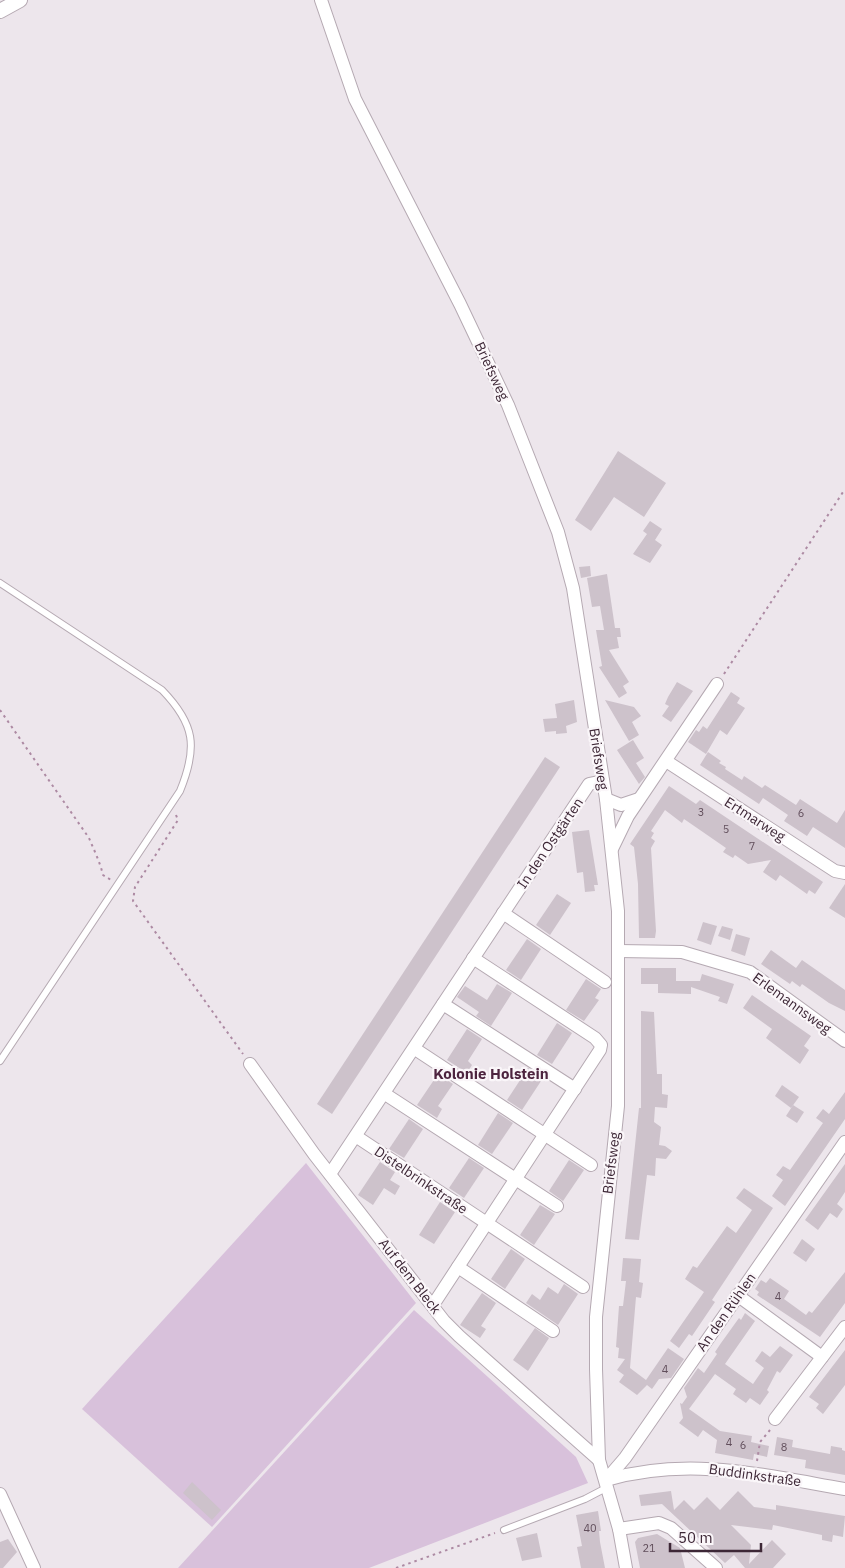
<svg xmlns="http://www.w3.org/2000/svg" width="845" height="1568" font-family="'IBM Plex Sans',sans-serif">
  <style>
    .green { fill: #d8c1db }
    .building { fill: #cdc2cb }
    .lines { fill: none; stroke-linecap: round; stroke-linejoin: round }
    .service-casing { stroke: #b5a9b2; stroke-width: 8 }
    .minor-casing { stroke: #b5a9b2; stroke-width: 14 }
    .tertiary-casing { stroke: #b5a9b2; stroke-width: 16 }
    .path { stroke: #ad8aa3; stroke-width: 2; stroke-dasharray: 2.5 4; stroke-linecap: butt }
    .service { stroke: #fff; stroke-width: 6 }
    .minor { stroke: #fff; stroke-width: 12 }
    .tertiary { stroke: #fff; stroke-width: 14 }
    .labels { text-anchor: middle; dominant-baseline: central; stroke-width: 4.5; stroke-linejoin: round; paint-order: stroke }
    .number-label { font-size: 11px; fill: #614e5b }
    .street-label { font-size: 14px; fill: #3d2736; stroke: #faf6f9 }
    .neighbourhood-label { font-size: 15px; font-weight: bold; fill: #4d243f; stroke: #faf6f9 }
  </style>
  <rect width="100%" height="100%" fill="#ede6ec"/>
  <g class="green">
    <polygon points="306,1163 416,1303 212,1527 82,1409"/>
    <polygon points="414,1310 576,1457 588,1483 369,1568 178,1568"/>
  </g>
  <g class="building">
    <polygon points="618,451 666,483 644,517 614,497 591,531 575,520"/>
    <polygon points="650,521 662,529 655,540 662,545 650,563 633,554 647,534 643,531"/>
    <polygon points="590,566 591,576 581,578 579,567"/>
    <polygon points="607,574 615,628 620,628 621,637 617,637 619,648 609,650 629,682 623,686 627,693 619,698 599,667 602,666 596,630 604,630 600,606 592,607 587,578"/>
    <polygon points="677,682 693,691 671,722 662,716 669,706 665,704 668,697"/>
    <polygon points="731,692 740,698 737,703 745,708 727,735 720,730 706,754 688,742 696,730 699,732 703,726 707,729"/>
    <polygon points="574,700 577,722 566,726 567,733 556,734 556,731 545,732 543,719 557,718 555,704"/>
    <polygon points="605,700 634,707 641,716 632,722 639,735 629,741"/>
    <polygon points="633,740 644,758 636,763 645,777 639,784 617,750"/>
    <polygon points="708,752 721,761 719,763 726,767 725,769 742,780 744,776 762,788 765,785 796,805 800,799 837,823 845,810 845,848 813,827 807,836 784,821 788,815 763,798 759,804 700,765"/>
    <polygon points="545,757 560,767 332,1114 317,1104"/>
    <polygon points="669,786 696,804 700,800 823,882 815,894 809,890 807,894 780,875 776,881 763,872 771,860 748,864 735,855 733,858 723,852 726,848 713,839 684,819 682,823 665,810 651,831 654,833 651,838 655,841 651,848 656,931 655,938 639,938 638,884 634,847 630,844"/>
    <polygon points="589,830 598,885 594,885 595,891 585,892 583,872 577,873 572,832"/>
    <polygon points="845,884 845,918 829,908"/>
    <polygon points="557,894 571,903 550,935 536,925"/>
    <polygon points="703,922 717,926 711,945 697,940"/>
    <polygon points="722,926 733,929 730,940 718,936"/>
    <polygon points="736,934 750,938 745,956 731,951"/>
    <polygon points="527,939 541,949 521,980 506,970"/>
    <polygon points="771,950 796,968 802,960 845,990 845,1011 829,1003 802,984 800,987 792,981 790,984 761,964"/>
    <polygon points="641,968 676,968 676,981 700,981 702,974 734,984 727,1004 718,1001 720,997 691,987 691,994 658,993 658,984 641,984"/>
    <polygon points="586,979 601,989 595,998 599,1000 584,1021 566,1010"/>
    <polygon points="497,984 512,993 491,1026 476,1016 479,1012 457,997 465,986 487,1000"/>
    <polygon points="752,995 811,1036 804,1046 809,1050 800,1064 766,1038 772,1029 743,1008"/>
    <polygon points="641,1011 654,1012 657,1074 662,1074 662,1094 668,1095 667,1108 655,1107 654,1122 661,1127 659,1145 665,1146 672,1151 666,1159 656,1158 655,1176 647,1175 639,1240 625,1239 639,1108 641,1108"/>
    <polygon points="557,1023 572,1033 552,1064 537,1055"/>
    <polygon points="467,1029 482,1039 468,1061 472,1065 467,1073 447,1060"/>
    <polygon points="528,1068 543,1078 522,1110 507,1100"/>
    <polygon points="438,1074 453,1084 438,1106 442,1109 437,1118 417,1105"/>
    <polygon points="782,1085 799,1097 791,1108 775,1096"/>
    <polygon points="845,1092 845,1119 785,1206 772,1196 783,1180 776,1175 783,1166 790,1170 823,1123 816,1118 823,1109 829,1114"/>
    <polygon points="793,1105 804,1112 797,1123 786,1116"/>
    <polygon points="498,1113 513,1123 492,1154 478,1145"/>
    <polygon points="409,1119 423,1129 404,1158 389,1149"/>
    <polygon points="469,1158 484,1168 464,1198 449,1188"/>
    <polygon points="569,1160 584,1170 563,1201 549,1191"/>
    <polygon points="380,1162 395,1172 390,1180 400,1186 395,1195 384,1188 373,1205 358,1195"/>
    <polygon points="845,1164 845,1192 837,1204 843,1209 837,1218 830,1213 818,1230 805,1220"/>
    <polygon points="744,1188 773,1208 716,1294 712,1300 715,1302 692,1336 689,1334 679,1348 670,1341 704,1292 685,1279 693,1266 697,1268 727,1226 736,1233 752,1210 736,1198"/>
    <polygon points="440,1202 455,1212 434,1244 419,1235"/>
    <polygon points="540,1205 555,1214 534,1245 520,1235"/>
    <polygon points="802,1239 815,1249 806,1262 793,1253"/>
    <polygon points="511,1249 525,1259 505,1289 491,1279"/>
    <polygon points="623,1258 641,1259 639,1282 643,1283 641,1298 636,1297 630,1368 646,1380 668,1348 684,1359 671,1378 659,1379 652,1389 647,1385 637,1395 619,1382 624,1375 617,1370 625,1359 618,1358 619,1348 616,1347 619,1306 623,1306 626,1281 621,1281"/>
    <polygon points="845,1272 845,1303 820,1337 757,1295 759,1292 755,1289 761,1280 766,1283 770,1278 789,1291 784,1299 806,1315 809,1311 812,1313"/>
    <polygon points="564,1284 578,1294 558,1325 526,1303 532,1294 540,1300 548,1287 558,1294"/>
    <polygon points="482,1293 496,1303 481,1326 486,1329 480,1338 460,1325"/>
    <polygon points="745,1313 755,1321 725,1364 753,1384 764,1368 755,1361 762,1351 770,1357 780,1346 793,1355 780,1373 777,1371 767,1390 769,1392 760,1405 750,1398 746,1403 733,1394 736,1389 715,1374 689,1409 720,1431 752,1436 751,1442 769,1446 767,1457 754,1454 753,1460 715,1453 717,1440 703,1430 698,1437 679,1423 683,1418 680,1403 682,1404 687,1397 684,1388 698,1368 704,1373 717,1354 715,1352 721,1343 739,1318 741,1320"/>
    <polygon points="535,1328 549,1338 528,1371 513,1360"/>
    <polygon points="845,1350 845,1385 823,1414 816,1408 819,1404 809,1397"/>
    <polygon points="777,1437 793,1440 792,1447 830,1454 831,1446 842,1448 842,1450 845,1451 845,1475 805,1468 806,1460 774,1455"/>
    <polygon points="192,1482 221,1510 212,1520 183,1493"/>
    <polygon points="671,1491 674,1510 684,1500 694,1510 707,1497 720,1510 738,1491 754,1507 776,1510 776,1505 845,1516 843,1537 833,1535 832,1542 822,1540 822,1535 773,1525 772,1530 731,1525 751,1545 749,1564 772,1540 786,1554 773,1568 745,1568 734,1555 725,1563 662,1504 641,1506 639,1495"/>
    <polygon points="598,1511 601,1531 599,1531 600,1542 605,1568 581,1568 577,1547 582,1546 576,1515"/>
    <polygon points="537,1533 542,1557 522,1561 516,1538"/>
    <polygon points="657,1534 680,1548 685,1568 640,1568 635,1542 638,1538"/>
    <polygon points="8,1539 17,1552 3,1568 0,1568 0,1542"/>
  </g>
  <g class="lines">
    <defs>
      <g id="service">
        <path d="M0,583L162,690C195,724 198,747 180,791L0,1061"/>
        <polyline points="504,1530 585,1499 608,1487"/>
      </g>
      <g id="minor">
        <polyline points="321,0 355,99 460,304 508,405 558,532 573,588 606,799 618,911 618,1106 596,1317 596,1369 599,1460 619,1529 626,1568"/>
        <polyline points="666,761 835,871 845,873"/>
        <polyline points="606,799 621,805 639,799"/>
        <polyline points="612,849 628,816 717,684"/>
        <polyline points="503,913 605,982"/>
        <polyline points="619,951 682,952 750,972 845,1041"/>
        <polyline points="443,1004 575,1089"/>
        <polyline points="415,1049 591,1165"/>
        <polyline points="250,1064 314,1154 444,1321 459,1336 599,1460"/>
        <polyline points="385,1094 557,1206"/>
        <polyline points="357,1137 583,1287"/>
        <polyline points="330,1174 589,784 603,781"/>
        <polyline points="458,1267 553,1331"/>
        <polyline points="737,1295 822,1357"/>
        <polyline points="433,1305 600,1050 601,1045 595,1038 473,958"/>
        <polyline points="775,1419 845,1327"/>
        <polyline points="606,1480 625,1458 845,1142"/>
        <path d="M606,1480C689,1456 763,1475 845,1489"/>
        <polyline points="0,1494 34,1568"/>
        <polyline points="619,1529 659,1523 671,1528 716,1568"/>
      </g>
      <polyline id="tertiary" points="0,11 20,0"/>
    </defs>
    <use href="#service" class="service-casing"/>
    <use href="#minor" class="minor-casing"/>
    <use href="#tertiary" class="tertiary-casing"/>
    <g class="path">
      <polyline points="724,674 845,489"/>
      <path d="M0,710L89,838C94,850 100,862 103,875L111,880"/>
      <polyline points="176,815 178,820 135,887 133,901 243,1054"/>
      <polyline points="757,1461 760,1442 770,1430"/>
      <polyline points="396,1568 495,1533"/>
    </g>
    <use href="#service" class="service"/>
    <use href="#minor" class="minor"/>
    <use href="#tertiary" class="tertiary"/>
  </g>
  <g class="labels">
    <g class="number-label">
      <text x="701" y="812">3</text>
      <text x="801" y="813">6</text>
      <text x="726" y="829">5</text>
      <text x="752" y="846">7</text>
      <text x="778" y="1296">4</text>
      <text x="665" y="1369">4</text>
      <text x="729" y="1442">4</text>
      <text x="743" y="1445">6</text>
      <text x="784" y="1447">8</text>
      <text x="590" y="1528">40</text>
      <text x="649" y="1548">21</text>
    </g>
    <g class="street-label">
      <text transform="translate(492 371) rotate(65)">Briefsweg</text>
      <text transform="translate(599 759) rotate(81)">Briefsweg</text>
      <text transform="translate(755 819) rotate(33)">Ertmarweg</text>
      <text transform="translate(550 843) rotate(-56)">In den Ostgärten</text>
      <text transform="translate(792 1003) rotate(36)">Erlemannsweg</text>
      <text transform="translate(611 1163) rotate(-83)">Briefsweg</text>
      <text transform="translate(421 1180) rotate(34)">Distelbrinkstraße</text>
      <text transform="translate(410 1276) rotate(52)">Auf dem Bleck</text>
      <text transform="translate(726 1312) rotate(-55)">An den Rühlen</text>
      <text transform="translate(755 1475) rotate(8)">Buddinkstraße</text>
    </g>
    <g class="neighbourhood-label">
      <text x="491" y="1073">Kolonie Holstein</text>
    </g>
  </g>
  <path d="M670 1543v8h91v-8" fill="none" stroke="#3d2736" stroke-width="2.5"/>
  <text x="678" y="1543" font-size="15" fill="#3d2736" stroke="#faf6f9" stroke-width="4" paint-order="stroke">50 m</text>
</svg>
